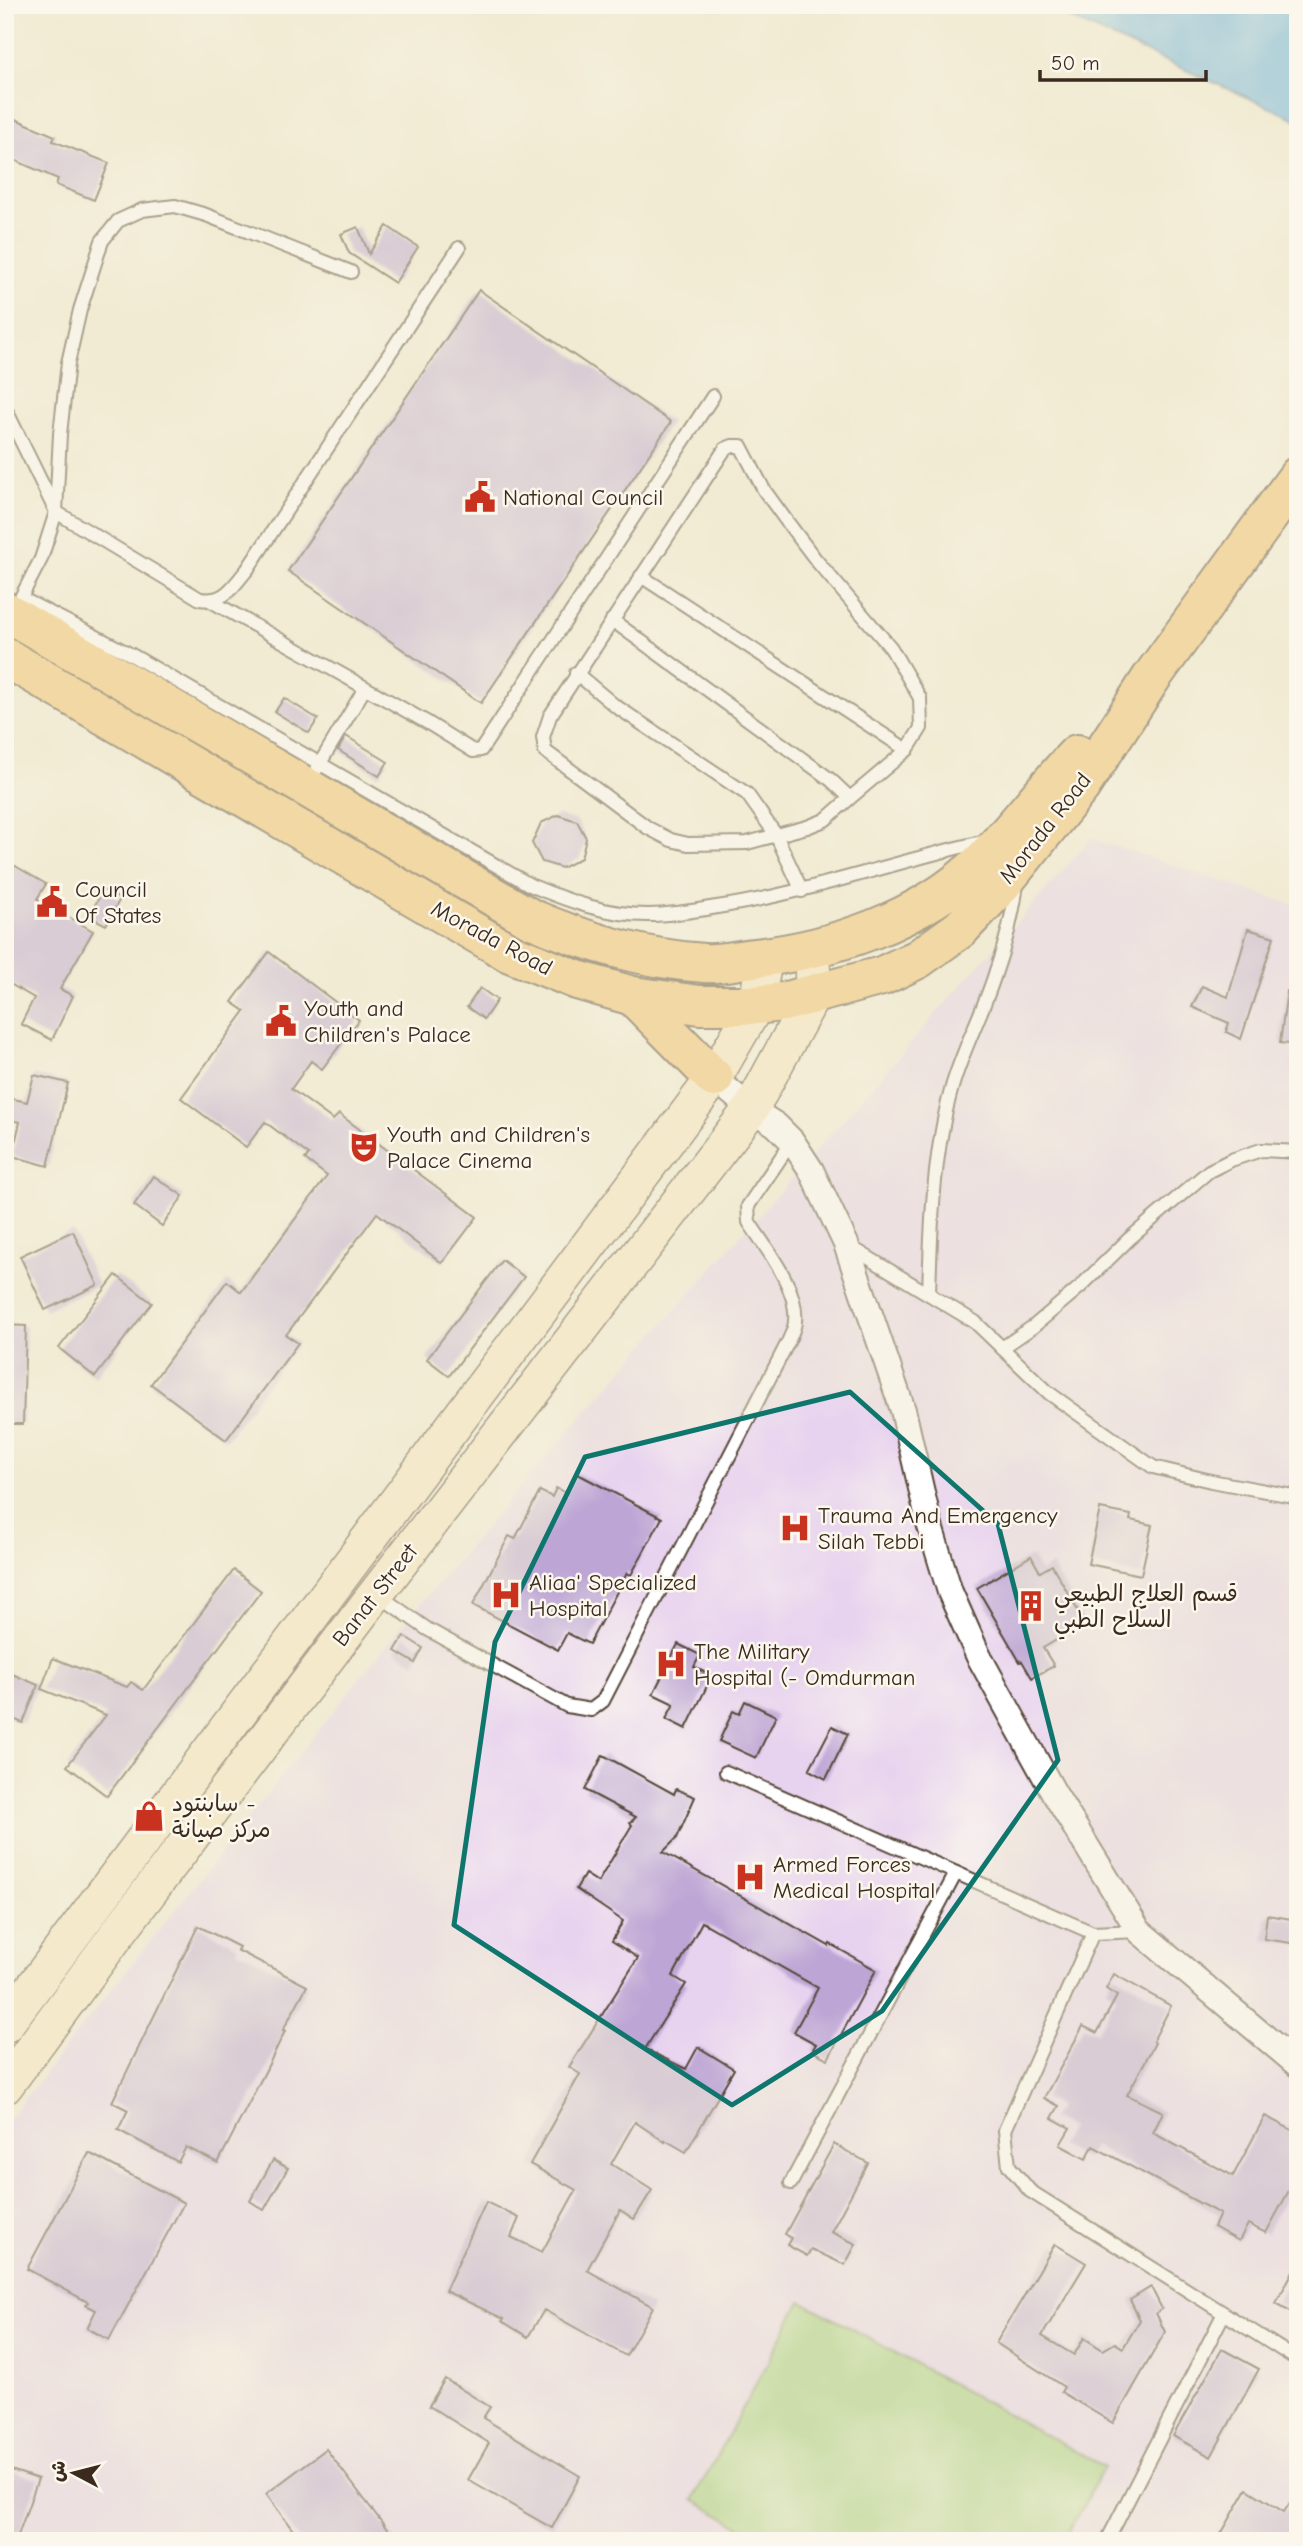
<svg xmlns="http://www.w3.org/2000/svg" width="1303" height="2546" font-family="'Comic Neue','Playpen Sans Arabic',sans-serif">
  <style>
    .built { fill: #e7d2ef }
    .green { fill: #a3cf7b; stroke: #6f7c4c; stroke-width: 2 }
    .water { fill: #69b3e2; stroke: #526e80; stroke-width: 2 }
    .building { fill: #bda6d5 }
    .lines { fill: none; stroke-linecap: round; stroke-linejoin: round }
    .service-casing { stroke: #564739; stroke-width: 16 }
    .minor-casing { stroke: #564739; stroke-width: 28 }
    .secondary-casing { stroke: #564739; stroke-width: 38 }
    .primary-casing { stroke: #564739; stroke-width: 42 }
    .service { stroke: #fff; stroke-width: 12 }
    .minor { stroke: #fff; stroke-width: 24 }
    .secondary { stroke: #fbe7c3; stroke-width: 35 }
    .primary { stroke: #f4c26a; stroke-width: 38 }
    .marked { fill: none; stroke: #0f766e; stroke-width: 5; stroke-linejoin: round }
    .labels { text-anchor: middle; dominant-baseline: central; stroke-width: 5; stroke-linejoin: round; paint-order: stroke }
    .poi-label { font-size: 23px; fill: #3b2a1e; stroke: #fbf7ec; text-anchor: start }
    .street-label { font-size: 23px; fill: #3b2a1e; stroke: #fbf7ec }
  </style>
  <rect width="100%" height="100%" fill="#fbf7ec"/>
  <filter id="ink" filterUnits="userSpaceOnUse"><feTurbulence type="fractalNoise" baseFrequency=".0143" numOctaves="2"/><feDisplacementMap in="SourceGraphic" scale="14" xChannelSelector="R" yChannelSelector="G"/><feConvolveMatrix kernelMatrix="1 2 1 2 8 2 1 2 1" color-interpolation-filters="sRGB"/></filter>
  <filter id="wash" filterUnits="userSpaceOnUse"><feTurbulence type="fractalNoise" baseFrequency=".00686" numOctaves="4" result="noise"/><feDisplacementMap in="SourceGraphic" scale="28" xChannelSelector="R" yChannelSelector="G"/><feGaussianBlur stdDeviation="1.57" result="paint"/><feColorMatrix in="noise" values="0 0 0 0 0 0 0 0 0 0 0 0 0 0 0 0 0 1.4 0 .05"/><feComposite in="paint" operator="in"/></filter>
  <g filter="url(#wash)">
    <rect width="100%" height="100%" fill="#f1ebd3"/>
    <polygon class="built" points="1091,838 1298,906 1298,2541 5,2541 5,2123 398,1630 517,1490"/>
    <polygon class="green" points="801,2301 1104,2467 1064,2541 767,2541 693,2500"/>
    <polygon class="water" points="1040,5 1298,5 1298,120"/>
    <g id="blocks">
      <g class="building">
        <polygon points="13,118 55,136 53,141 109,163 94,200 56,185 58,179 5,156 5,136"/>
        <polygon points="387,226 418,247 395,283 349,253 341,234 358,227 369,254"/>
        <polygon points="479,290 671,422 481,703 288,571"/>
        <polygon points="284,698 318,719 309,733 275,712"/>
        <polygon points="346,736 388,762 379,776 338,750"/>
        <polygon points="558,815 577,821 586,838 581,858 562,868 542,862 532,843 541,823"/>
        <polygon points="5,860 46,884 37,899 93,931 60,989 73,996 52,1040 21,1024 34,998 5,981"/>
        <polygon points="103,890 120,899 106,925 89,916"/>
        <polygon points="1248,929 1274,937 1241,1039 1226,1032 1229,1023 1192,1007 1202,986 1228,997"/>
        <polygon points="269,952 359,1020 322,1069 311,1061 291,1089 333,1120 339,1114 477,1217 442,1263 377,1213 286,1335 298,1343 226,1440 151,1384 227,1281 241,1292 327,1176 305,1159 309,1155 265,1122 246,1147 181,1098 245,1011 232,1002"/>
        <polygon points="480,988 497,1000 484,1019 467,1007"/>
        <polygon points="1287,991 1298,992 1298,1045 1280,1043"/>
        <polygon points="34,1075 68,1083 48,1166 12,1156 20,1122 5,1119 5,1097 27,1102"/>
        <polygon points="154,1176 183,1196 162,1226 134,1205"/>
        <polygon points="73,1231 98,1285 45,1310 20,1256"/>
        <polygon points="502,1260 524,1277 449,1376 427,1359"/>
        <polygon points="116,1275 152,1303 95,1377 59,1348"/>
        <polygon points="5,1325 26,1326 23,1424 5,1424"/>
        <polygon points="576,1473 662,1518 631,1575 627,1573 589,1644 567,1633 558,1650 473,1605 509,1536 515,1539 540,1491 552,1497 556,1488 566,1493"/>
        <polygon points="1100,1509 1131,1515 1130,1520 1152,1525 1141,1575 1088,1564"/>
        <polygon points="1031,1556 1040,1572 1052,1565 1085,1623 1043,1648 1054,1666 1032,1678 1022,1661 1020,1662 977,1588"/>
        <polygon points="234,1570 261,1591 107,1796 67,1766 106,1715 41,1689 53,1658 127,1687 131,1682 143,1690"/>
        <polygon points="404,1636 423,1648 415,1663 395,1651"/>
        <polygon points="678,1644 700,1655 694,1667 712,1676 686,1729 666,1719 674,1704 653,1694"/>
        <polygon points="5,1671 38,1685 23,1723 5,1716"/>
        <polygon points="745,1701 776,1716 756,1758 719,1741 733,1711 739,1714"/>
        <polygon points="832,1726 848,1734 826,1779 809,1770"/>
        <polygon points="603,1755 674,1794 676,1789 695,1797 677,1838 663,1852 829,1946 830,1944 876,1970 828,2059 812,2051 816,2044 794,2032 818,1988 702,1922 673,1976 686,1984 645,2049 686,2069 698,2047 734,2069 686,2152 665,2140 665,2142 635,2122 611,2164 652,2190 634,2219 620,2210 587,2270 653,2307 626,2356 544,2310 528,2337 502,2321 504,2319 445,2291 486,2202 519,2218 511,2237 542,2252 576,2190 530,2164 580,2074 569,2067 638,1958 612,1941 623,1921 576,1889 585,1874 598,1882 632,1825 630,1823 636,1817 585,1790"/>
        <polygon points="1267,1915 1298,1920 1298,1944 1264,1939"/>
        <polygon points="198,1926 239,1947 237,1950 307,1986 283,2030 285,2031 267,2068 218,2163 186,2147 178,2162 118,2130 128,2110 112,2102"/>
        <polygon points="1114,1974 1171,2006 1153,2041 1155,2043 1127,2095 1163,2112 1153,2133 1233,2176 1265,2116 1298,2133 1298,2174 1266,2233 1248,2224 1239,2241 1214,2227 1220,2214 1093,2146 1086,2159 1060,2145 1070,2128 1052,2118 1059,2106 1044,2098 1083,2026 1097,2033 1117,1996 1106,1989"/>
        <polygon points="834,2144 868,2163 831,2232 856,2244 845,2265 811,2249 807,2256 787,2245 791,2238 785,2234"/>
        <polygon points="89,2153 184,2203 109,2340 87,2328 96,2310 86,2305 88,2302 27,2269"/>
        <polygon points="273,2160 288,2168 264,2210 250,2201"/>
        <polygon points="1055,2244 1086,2263 1042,2336 1074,2355 1084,2338 1103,2350 1115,2343 1123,2348 1140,2320 1130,2300 1151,2287 1162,2309 1156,2313 1165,2332 1113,2423 1061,2392 1064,2387 996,2343"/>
        <polygon points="1298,2262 1298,2315 1276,2303"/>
        <polygon points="1222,2349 1259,2369 1211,2457 1173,2436"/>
        <polygon points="445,2379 490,2407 483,2418 580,2476 552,2528 468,2480 489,2443 429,2406"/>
        <polygon points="326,2449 396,2541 301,2541 266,2494"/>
        <polygon points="5,2468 38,2479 16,2541 5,2541"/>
        <polygon points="1247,2489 1284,2512 1298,2490 1298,2541 1217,2541"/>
      </g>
    </g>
  </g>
  <g filter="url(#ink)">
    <use href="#blocks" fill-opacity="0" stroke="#564739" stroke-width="2"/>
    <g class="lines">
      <defs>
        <g id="service">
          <path d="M5,408L56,512L200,599C225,603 232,587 247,570L459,248"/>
          <polyline points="641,576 907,750"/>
          <path d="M21,598L130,654L530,885C568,901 606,915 648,915C671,915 694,911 717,907C809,893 896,861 986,841"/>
          <polyline points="211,601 428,723 473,751 481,750 713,396"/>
          <polyline points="17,605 41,559 56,512 60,434 68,363 80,310 102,241 118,221 142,210 175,206 206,215 351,272"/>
          <polyline points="612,620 831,780 850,798 825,820 807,827 747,843 688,844 671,840 648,828 545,751 543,737 550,716 725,449 732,446 741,446 764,490 785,519 816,560 891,648 920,698 921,728 907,750 850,798"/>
          <polyline points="576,673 614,705 747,794 776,835 802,891"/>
          <polyline points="316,770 365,688"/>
          <polyline points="849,1246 975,1322 1049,1393 1153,1467 1211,1481 1298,1497"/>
          <path d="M929,1294C931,1225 933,1154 952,1087C963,1049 982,1014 994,977C1005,946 1013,916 1017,884"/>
          <polyline points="1002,1348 1034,1326 1080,1287 1129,1239 1209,1171 1231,1160 1261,1150 1298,1152"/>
          <path d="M377,1594L427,1629L567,1706L591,1710L603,1701L788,1342C791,1335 795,1328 795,1321C799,1289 765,1247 749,1222L748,1206L792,1141"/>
          <polyline points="726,1772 1093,1933 1139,1931"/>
          <polyline points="1093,1933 1005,2130 1009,2166 1030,2191 1298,2360"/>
          <polyline points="791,2183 956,1873"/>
          <polyline points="1107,2541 1223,2315"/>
        </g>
        <polyline id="minor" points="714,1078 751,1109 776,1125 792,1141 811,1170 846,1244 903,1410 929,1523 950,1592 978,1655 1054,1793 1139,1931 1298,2065"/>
        <g id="secondary">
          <polyline points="5,2025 714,1078 756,1005 765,958"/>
          <polyline points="5,2086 124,1925 368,1604 751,1109 813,995 812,950"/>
        </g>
        <g id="primary">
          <path d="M5,611L530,918C586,942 643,959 704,963C717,964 732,961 746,959C829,951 921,921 982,861C1016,828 1044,788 1077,754"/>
          <polyline points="5,657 510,953 577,980 633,996 700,1005 756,1005 783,1002 882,976 918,959 960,929 997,890 1081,786 1152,677 1298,476"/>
          <polyline points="633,996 714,1078"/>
        </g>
      </defs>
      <use href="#service" class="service-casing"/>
      <use href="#minor" class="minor-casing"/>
      <use href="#secondary" class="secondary-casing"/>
      <use href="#primary" class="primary-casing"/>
      <use href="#service" class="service"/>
      <use href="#minor" class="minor"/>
      <use href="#secondary" class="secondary"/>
      <use href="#primary" class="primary"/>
    </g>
  </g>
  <path d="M0 0H1303V2546H0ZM850,1392L998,1524L1058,1760L882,2011L732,2105L454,1925L495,1642L585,1457Z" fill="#f1ebd3" fill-opacity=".55" fill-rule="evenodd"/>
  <path class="marked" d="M850,1392L998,1524L1058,1760L882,2011L732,2105L454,1925L495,1642L585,1457Z"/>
  <defs>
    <symbol id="civic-bare" viewBox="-9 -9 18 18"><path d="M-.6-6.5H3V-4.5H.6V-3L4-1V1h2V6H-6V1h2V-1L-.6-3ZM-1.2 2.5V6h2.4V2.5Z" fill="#c8321e" stroke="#fbf7ec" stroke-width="2.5" paint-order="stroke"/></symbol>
    <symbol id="theatre-bare" viewBox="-9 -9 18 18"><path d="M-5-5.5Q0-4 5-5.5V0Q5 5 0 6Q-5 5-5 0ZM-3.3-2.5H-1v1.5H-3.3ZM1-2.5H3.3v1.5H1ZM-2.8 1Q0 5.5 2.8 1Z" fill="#c8321e" stroke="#fbf7ec" stroke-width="2.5" paint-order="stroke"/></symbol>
    <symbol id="hospital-bare" viewBox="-9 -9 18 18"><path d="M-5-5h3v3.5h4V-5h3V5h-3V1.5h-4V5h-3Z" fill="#c8321e" stroke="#fbf7ec" stroke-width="2.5" paint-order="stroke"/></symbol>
    <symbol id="building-bare" viewBox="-9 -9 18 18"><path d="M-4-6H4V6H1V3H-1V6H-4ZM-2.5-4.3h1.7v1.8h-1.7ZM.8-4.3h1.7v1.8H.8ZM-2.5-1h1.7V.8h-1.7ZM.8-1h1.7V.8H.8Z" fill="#c8321e" stroke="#fbf7ec" stroke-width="2.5" paint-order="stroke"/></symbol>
    <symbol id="shop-bare" viewBox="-9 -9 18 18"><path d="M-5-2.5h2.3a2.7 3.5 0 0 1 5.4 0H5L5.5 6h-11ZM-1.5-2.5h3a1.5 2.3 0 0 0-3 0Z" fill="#c8321e" stroke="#fbf7ec" stroke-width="2.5" paint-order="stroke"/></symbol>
  </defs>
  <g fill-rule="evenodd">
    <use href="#civic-bare" x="458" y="475" width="44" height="44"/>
    <use href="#civic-bare" x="30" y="880" width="44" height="44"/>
    <use href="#civic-bare" x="259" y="999" width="44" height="44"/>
    <use href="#theatre-bare" x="342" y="1125" width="44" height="44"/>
    <use href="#hospital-bare" x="773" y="1506" width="44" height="44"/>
    <use href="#hospital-bare" x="484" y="1573" width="44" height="44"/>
    <use href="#building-bare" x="1009" y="1584" width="44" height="44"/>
    <use href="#hospital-bare" x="649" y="1642" width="44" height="44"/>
    <use href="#shop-bare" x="127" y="1794" width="44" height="44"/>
    <use href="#hospital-bare" x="728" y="1855" width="44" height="44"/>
  </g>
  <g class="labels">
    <g class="poi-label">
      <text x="503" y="497">National Council</text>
      <text x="75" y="889">Council<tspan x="75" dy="26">Of States</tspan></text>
      <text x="304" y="1008">Youth and<tspan x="304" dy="26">Children's Palace</tspan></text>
      <text x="387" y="1134">Youth and Children's<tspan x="387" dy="26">Palace Cinema</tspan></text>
      <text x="818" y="1515">Trauma And Emergency<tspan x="818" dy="26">Silah Tebbi</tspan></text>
      <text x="529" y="1582">Aliaa' Specialized<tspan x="529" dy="26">Hospital</tspan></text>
      <text x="1054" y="1593">قسم العلاج الطبيعي<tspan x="1054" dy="26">السلاح الطبي</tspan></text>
      <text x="694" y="1651">The Military<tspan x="694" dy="26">Hospital (- Omdurman</tspan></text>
      <text x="172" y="1803">سابنتود -<tspan x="172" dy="26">مركز صيانة</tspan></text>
      <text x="773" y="1864">Armed Forces<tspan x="773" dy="26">Medical Hospital</tspan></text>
    </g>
    <g class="street-label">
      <text transform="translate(1045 828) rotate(-52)">Morada Road</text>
      <text transform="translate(492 938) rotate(28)">Morada Road</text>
      <text transform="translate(375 1595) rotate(-52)">Banat Street</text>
    </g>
  </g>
  <rect width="1303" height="2546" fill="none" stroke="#fbf7ec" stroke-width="28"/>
  <g transform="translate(74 2473) rotate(277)" stroke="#fbf7ec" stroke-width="5" paint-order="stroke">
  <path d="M0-5L12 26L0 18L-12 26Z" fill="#3b2a1e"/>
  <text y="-10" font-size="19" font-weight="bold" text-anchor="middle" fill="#3b2a1e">ش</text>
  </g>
  <path d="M1040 70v10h166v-10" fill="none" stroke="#3b2a1e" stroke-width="3.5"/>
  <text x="1051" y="70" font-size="21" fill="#3b2a1e" stroke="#fbf7ec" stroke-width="5" paint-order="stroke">50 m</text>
</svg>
